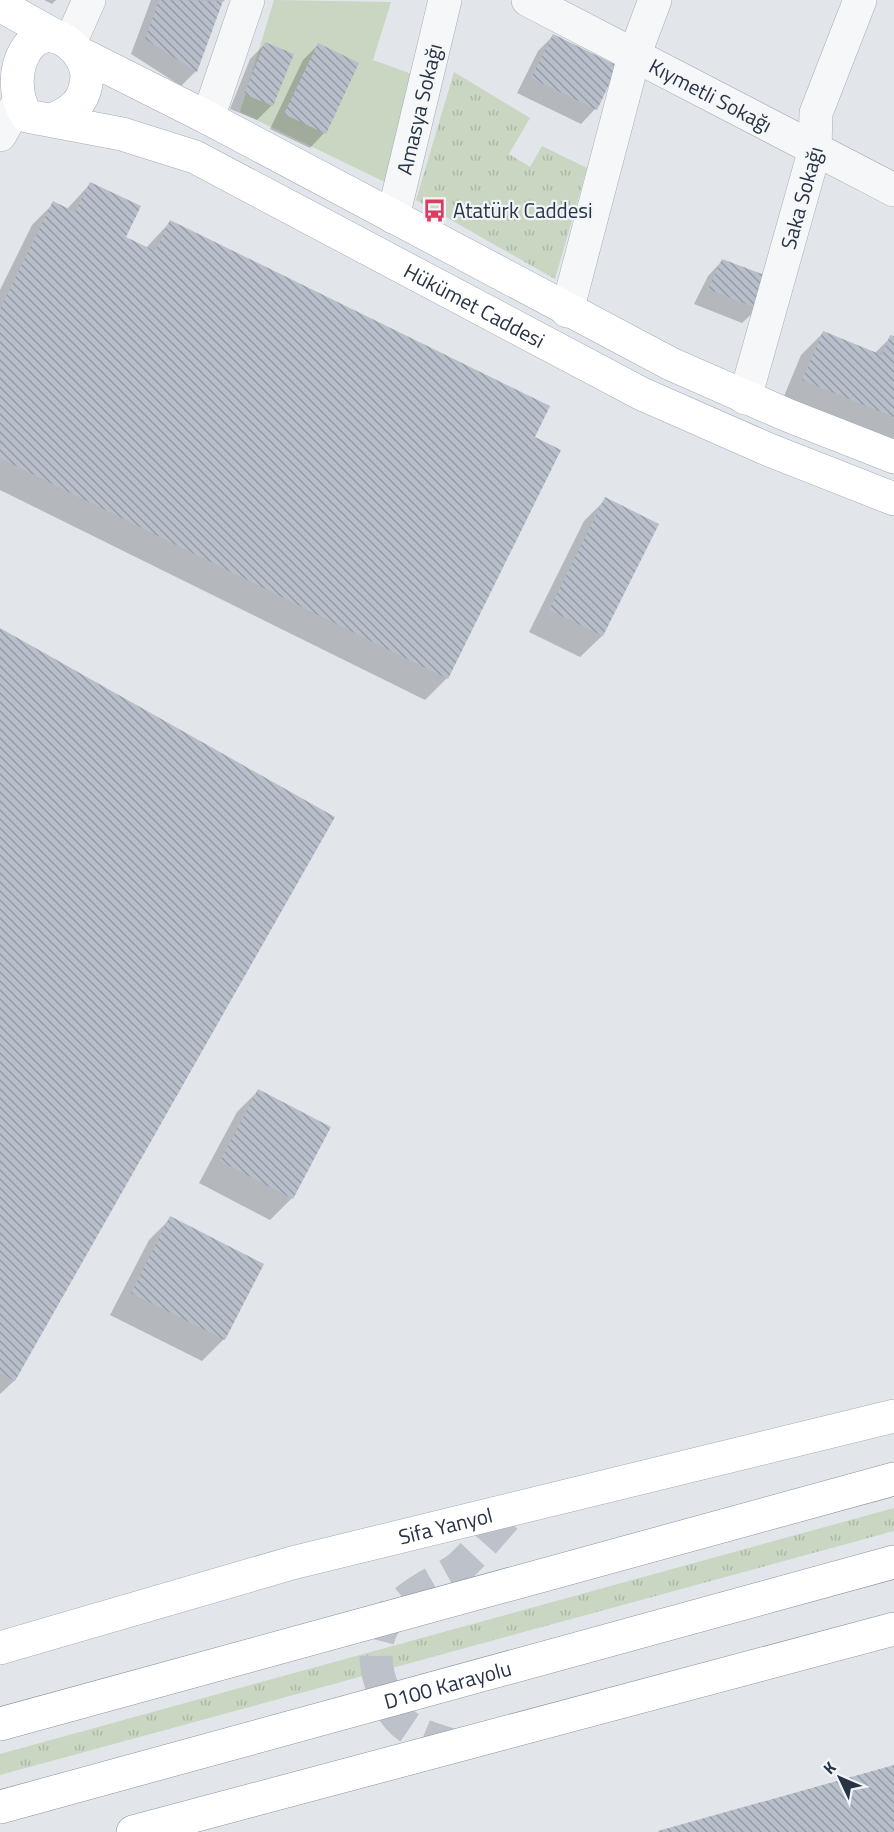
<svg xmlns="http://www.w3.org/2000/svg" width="894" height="1832" font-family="'Titillium Web',sans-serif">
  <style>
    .grass { fill: url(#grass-tufts) }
    .garden { fill: #c8d6c2 }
    .shadow { fill: #0003 }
    .building { fill: url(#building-back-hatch) }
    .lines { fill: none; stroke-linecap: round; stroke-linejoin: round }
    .primary-tunnel { stroke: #bdc2ca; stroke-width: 33; stroke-dasharray: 33 16; stroke-linecap: butt }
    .minor-casing { stroke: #a6adb6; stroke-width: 34 }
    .tertiary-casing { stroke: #a6adb6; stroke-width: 34 }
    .primary-casing { stroke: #a0abb8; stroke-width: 34 }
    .trunk-casing { stroke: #8894a3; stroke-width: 34 }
    .minor { stroke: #f5f7f9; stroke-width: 33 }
    .tertiary { stroke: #f5f7f9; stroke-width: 33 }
    .primary { stroke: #fff; stroke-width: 33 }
    .trunk { stroke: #fff; stroke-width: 33 }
    .labels { text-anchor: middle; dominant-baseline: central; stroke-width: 4.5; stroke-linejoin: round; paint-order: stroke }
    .street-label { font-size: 21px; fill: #283445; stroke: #f2f5f8 }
    .poi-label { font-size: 21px; fill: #283445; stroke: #f2f5f8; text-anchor: start }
  </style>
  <defs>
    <pattern id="grass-tufts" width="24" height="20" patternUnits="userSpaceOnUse" patternTransform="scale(1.5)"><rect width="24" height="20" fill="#c8d6c2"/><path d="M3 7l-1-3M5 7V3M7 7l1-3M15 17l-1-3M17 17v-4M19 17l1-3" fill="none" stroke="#acb8a8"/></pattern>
    <pattern id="building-back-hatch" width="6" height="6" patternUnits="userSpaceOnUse" patternTransform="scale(1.5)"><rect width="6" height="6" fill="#b8bfca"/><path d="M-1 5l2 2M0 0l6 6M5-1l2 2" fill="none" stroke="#969ca6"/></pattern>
  </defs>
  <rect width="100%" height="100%" fill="#e2e6eb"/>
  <g class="grass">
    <polygon points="454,72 530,118 509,154 530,167 542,146 587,168 555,279 416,200"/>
    <polygon points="894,1508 894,1531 0,1775 0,1754"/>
  </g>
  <polygon class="garden" points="274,0 391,2 373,60 420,77 389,184 240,112"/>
  <g class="shadow">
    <polygon points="44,0 56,0 52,4"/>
    <polygon points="151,0 225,0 220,4 196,71 181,86 131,54"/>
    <polygon points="553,36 616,67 595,109 581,124 517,93 538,51"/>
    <polygon points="265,44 272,105 257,120 230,109 250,59"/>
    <polygon points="318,45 357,64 324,133 310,148 270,129 303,60"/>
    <polygon points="91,183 124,237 146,248 170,222 533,438 447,678 425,700 0,490 0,290 32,225 54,203 67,209"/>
    <polygon points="722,261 757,309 742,323 694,304 708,276"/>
    <polygon points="823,333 874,354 891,337 894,338 894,442 782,401 801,355"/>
    <polygon points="606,499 657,524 602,636 580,657 529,632 584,521"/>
    <polygon points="0,630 333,818 14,1381 0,1394"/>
    <polygon points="258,1091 292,1198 270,1220 199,1183 237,1112"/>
    <polygon points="171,1218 224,1339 202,1361 110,1315 149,1240"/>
  </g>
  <g class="building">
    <polygon points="159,0 223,1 197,72 145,39"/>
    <polygon points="553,34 618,66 597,110 531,78"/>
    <polygon points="265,42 294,54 273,106 244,94"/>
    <polygon points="318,43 359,63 326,134 284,114"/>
    <polygon points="90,182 141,206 126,237 155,251 170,220 550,406 535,437 561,450 448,679 0,458 0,309 53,201 75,212"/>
    <polygon points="722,259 767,276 759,309 708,289"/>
    <polygon points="823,331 882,355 890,335 894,336 894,417 802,380"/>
    <polygon points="605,497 659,524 603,636 549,610"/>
    <polygon points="0,628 335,817 15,1381 0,1373"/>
    <polygon points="258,1089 331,1127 293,1199 220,1161"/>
    <polygon points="170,1216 264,1264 225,1340 131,1293"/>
    <polygon points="894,1765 894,1832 658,1832 658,1831"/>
  </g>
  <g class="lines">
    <path class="primary-tunnel" d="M455,1746C416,1734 396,1729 382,1687C364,1635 388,1609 431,1584C441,1578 454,1573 462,1565C481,1547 497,1526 515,1507"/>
    <defs>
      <g id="minor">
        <path id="s1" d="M528,0L894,190"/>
        <polyline points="208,118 248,0"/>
        <path id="s2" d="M393,217L445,0"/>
        <polyline points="567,311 634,56 655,0"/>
        <path id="s3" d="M745,398L815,149L816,113L860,0"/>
      </g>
      <g id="tertiary">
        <polyline points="70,43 89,0"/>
        <polyline points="0,135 15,108"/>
      </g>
      <g id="primary">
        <polyline points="0,5 57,37"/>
        <polyline points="79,53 208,118 671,364 787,415 894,457"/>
        <path id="s4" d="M54,119C71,112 83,103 86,84C89,72 84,59 76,50C33,6 0,75 27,116L122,134L195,157L642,394L767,449L894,499"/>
        <path id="s5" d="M0,1648L292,1563L894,1416"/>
      </g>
      <g id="trunk">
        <polyline points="0,1724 894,1479"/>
        <path id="s6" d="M0,1807L894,1562"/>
        <polyline points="133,1832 894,1629"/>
      </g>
    </defs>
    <use href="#minor" class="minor-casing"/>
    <use href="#tertiary" class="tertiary-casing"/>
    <use href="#primary" class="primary-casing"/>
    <use href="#trunk" class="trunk-casing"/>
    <use href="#minor" class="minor"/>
    <use href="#tertiary" class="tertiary"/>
    <use href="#primary" class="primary"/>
    <use href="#trunk" class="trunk"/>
  </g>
  <defs>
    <symbol id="bus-bare" viewBox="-9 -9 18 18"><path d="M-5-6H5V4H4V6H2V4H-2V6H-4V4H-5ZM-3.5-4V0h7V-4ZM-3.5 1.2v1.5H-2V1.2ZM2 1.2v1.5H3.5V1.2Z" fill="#da3d5e" stroke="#f2f5f8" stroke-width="2.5" paint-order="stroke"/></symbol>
  </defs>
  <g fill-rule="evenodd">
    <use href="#bus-bare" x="418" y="194" width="33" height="33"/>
  </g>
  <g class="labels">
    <g class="street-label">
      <text stroke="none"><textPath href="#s1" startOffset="206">Kıymetli Sokağı</textPath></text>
      <text stroke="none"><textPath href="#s2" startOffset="111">Amasya Sokağı</textPath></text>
      <text stroke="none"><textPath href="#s3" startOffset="208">Saka Sokağı</textPath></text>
      <text stroke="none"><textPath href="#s4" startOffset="705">Hükümet Caddesi</textPath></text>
      <text stroke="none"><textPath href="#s5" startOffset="462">Sifa Yanyol</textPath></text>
      <text stroke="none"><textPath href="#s6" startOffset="464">D100 Karayolu</textPath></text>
    </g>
    <g class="poi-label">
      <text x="453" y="210">Atatürk Caddesi</text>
    </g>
  </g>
  <g transform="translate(840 1778) rotate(314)" stroke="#f2f5f8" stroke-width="4.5" paint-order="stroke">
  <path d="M0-4.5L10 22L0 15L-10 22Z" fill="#283445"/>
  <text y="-9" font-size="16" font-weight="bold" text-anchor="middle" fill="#283445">K</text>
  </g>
</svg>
